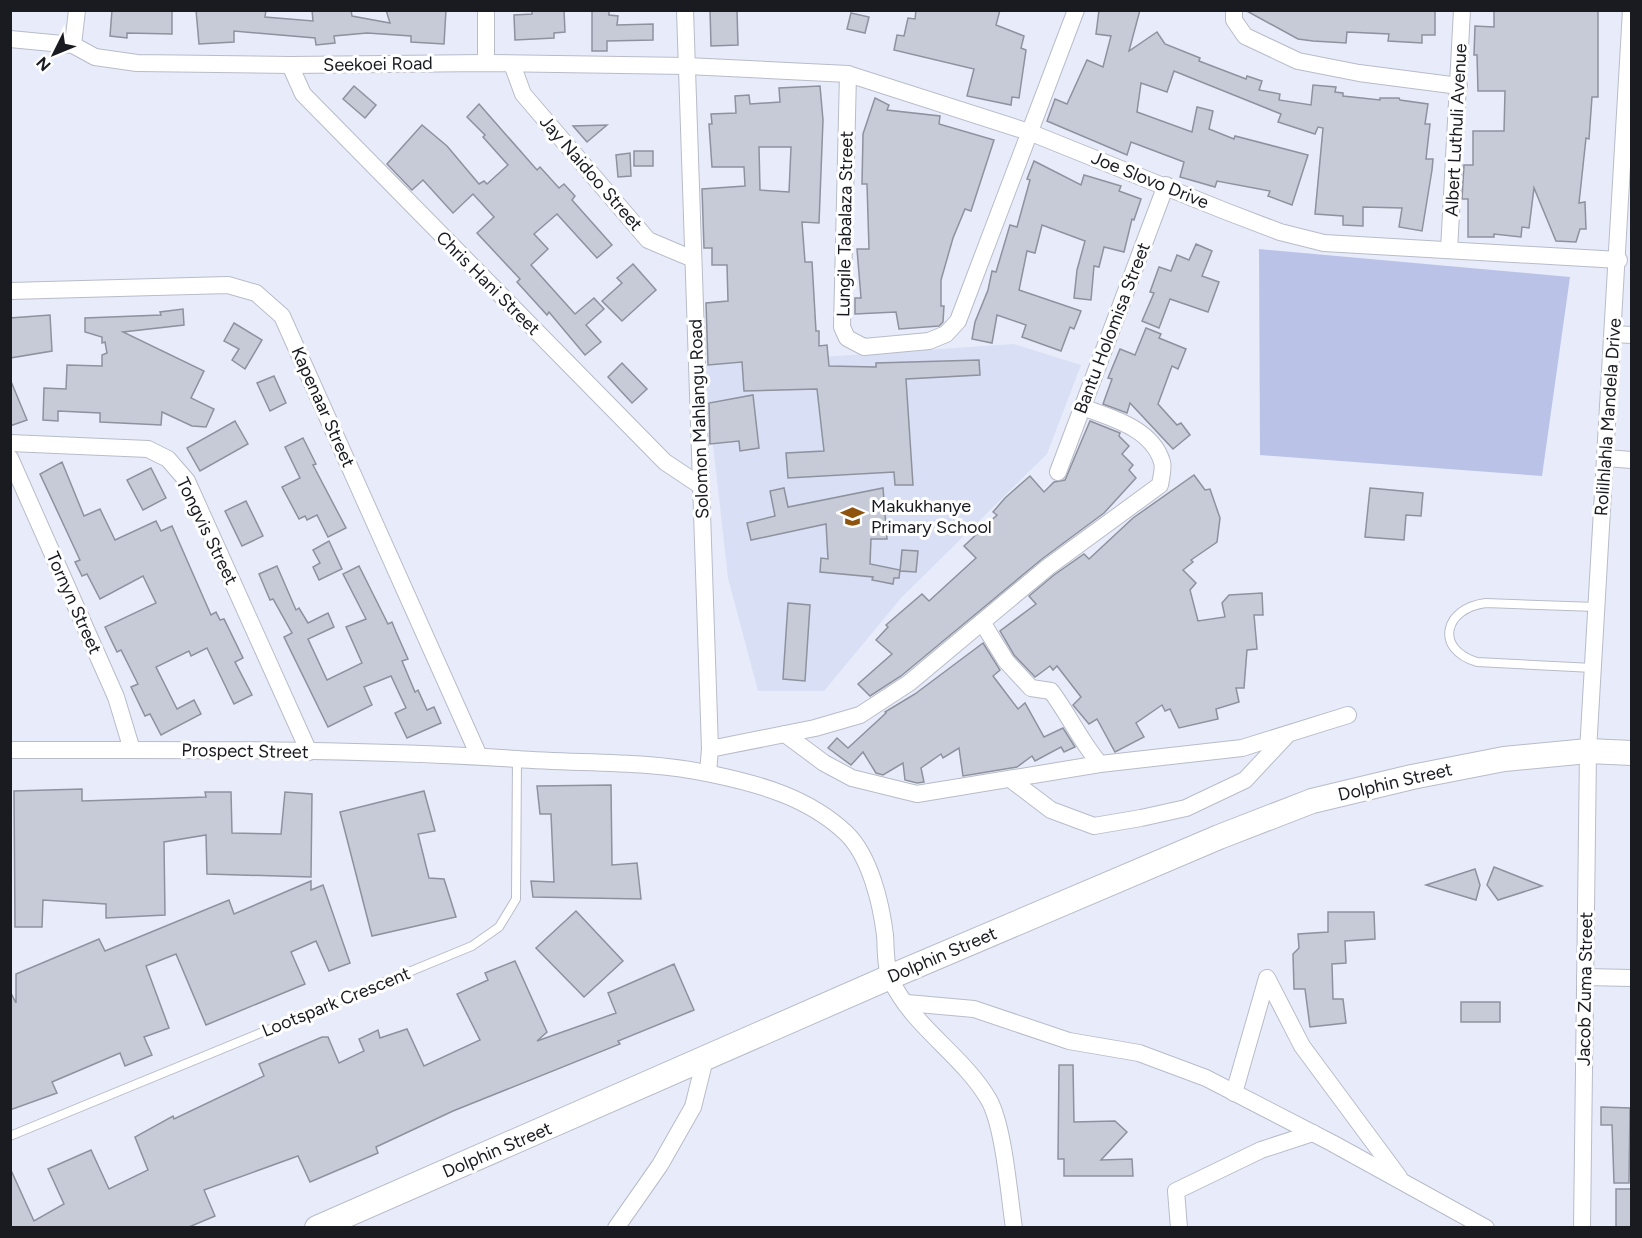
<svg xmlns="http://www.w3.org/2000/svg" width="1642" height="1238" font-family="Figtree,sans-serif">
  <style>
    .built { fill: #d9dff4 }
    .green { fill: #bac3e7 }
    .building { fill: #c7cbd8; stroke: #8e919e; stroke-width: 1.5; fill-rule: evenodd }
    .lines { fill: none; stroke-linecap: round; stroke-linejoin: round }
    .lane-casing { stroke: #b8bcc9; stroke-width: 10 }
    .street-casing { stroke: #b8bcc9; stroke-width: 18 }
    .secondary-casing { stroke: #b8bcc9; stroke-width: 26 }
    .lane { stroke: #fff; stroke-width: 8 }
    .street { stroke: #fff; stroke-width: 16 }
    .secondary { stroke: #fff; stroke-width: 24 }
    .labels { text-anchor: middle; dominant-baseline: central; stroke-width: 6; stroke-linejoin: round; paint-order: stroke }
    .street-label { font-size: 18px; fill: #1a1b20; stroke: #fff }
    .poi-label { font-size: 18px; fill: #1a1b20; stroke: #fff; text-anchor: start }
  </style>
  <rect width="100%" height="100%" fill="#e8ecfa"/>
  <polygon class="built" points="1014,344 1081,365 1047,454 901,598 824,691 758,691 728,578 704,365"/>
  <polygon class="green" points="1259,249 1570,277 1542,476 1260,455"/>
  <g class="building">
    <polygon points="112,10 172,10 172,34 127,33 127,38 110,36"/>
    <polygon points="196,10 266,10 265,17 313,21 312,10 351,10 352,16 390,23 386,10 446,10 444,44 411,42 411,36 367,33 334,36 335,43 316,45 315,38 234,31 234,42 199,44"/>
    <polygon points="532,10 564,10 565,32 554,33 554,38 515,40 514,15 532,14"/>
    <polygon points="592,10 609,10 609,15 618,16 617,25 653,24 653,40 607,41 607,51 592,51"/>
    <polygon points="710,10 737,10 738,45 711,46"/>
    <polygon points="916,10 1000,10 996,25 1024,36 1021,48 1026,50 1019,98 1012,97 1011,105 967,96 974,69 894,50 897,35 904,36 908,18 915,19"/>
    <polygon points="1099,10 1140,10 1129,51 1157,32 1165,44 1200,58 1199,61 1246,79 1247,76 1262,81 1259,90 1280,94 1279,100 1311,105 1313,85 1336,87 1335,92 1343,93 1343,96 1380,100 1380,98 1399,98 1400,100 1428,104 1425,124 1430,124 1426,159 1433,159 1432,170 1422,231 1399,227 1402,208 1363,207 1363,226 1343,225 1343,216 1315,214 1323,128 1318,127 1315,134 1278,122 1281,114 1174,71 1167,92 1141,83 1137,112 1192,132 1197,107 1213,111 1209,129 1234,139 1235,136 1308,155 1292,205 1268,196 1270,191 1217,181 1215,187 1180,177 1184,162 1131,142 1127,155 1047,121 1055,99 1067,104 1087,60 1103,67 1111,36 1096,34"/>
    <polygon points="1245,10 1435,10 1435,35 1422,35 1422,43 1388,41 1389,34 1347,32 1346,43 1313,41 1298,39"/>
    <polygon points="1494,10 1598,10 1598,97 1592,97 1589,139 1586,138 1579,203 1585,202 1586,229 1580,229 1576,242 1556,241 1534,188 1529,228 1522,227 1521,237 1494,234 1494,237 1468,237 1468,199 1462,199 1464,165 1473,165 1473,131 1504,131 1505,91 1478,91 1477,55 1474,55 1475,26 1494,27"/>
    <polygon points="851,13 869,17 865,33 847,29"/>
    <polygon points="354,86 376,105 365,118 343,99"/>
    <path d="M820,86L823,120L819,223L802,222L805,262H812L816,331H819V346L827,345L829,366L876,367V363L979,360L980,375L906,379L913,485H895L894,472L788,478L786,453L824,451L817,389L744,391L742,362L708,365L706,303L728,301L727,265H712V248H704L702,189L745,186L744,167H712L709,124H712L711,114L736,113L735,96L749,95L750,104L780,102L779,88ZM759,147H791L789,192L760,190Z"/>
    <polygon points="875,98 889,105 887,110 940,116 939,124 994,140 971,211 965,209 953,238 941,280 941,306 944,306 943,322 939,326 899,329 896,312 855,314 855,298 861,298 857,249 869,249 867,184 862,184 863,134"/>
    <polygon points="479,104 537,170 540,167 559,188 564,184 575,196 572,200 612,245 597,258 557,214 534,234 548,249 531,265 575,314 594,298 604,309 586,325 601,342 585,355 549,312 547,315 517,282 520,279 477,233 494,217 473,194 453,213 423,180 412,190 387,164 422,125 447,146 479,184 484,181 487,184 508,165 483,137 485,135 467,117"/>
    <polygon points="607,125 587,142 573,126"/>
    <rect x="634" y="151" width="19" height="15"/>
    <polygon points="630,153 631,176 618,177 616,155"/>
    <polygon points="1034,161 1081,185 1084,175 1121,186 1119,191 1141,199 1134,220 1132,219 1124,252 1104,247 1099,267 1094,266 1091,300 1074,298 1077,270 1085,241 1042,225 1035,253 1027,251 1019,290 1081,311 1074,329 1070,327 1061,351 1022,337 1026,325 997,315 992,343 972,339 975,322 988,290 992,271 996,272 1010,225 1017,227 1030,180 1027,179"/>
    <polygon points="1196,244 1212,251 1202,276 1219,282 1208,312 1170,299 1159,328 1142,321 1154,293 1150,292 1159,267 1171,271 1177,255 1189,260"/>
    <polygon points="633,264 656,290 622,321 602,301 622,283 617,278"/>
    <polygon points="183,309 184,325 123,332 204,371 191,398 214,409 206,427 192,426 162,412 161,425 100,422 100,413 58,411 58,421 43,420 44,388 66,389 67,365 102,366 102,355 107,353 105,342 102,343 102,337 85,332 85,318 161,315 160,312"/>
    <polygon points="50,315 52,351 10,358 10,318"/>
    <polygon points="234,323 262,340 245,369 232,360 239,349 224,341"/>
    <polygon points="1146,328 1161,334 1159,338 1186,349 1178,369 1172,366 1158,404 1177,425 1181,423 1190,435 1173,449 1130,403 1127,413 1103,404 1112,379 1108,378 1120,349 1135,355"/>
    <polygon points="622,363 647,389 632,403 608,377"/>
    <polygon points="274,376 286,403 270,411 257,383"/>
    <polygon points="10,379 27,420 10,426"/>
    <polygon points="753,395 759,448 740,451 739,441 710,444 709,403"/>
    <polygon points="235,421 248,444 200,471 187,448"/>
    <polygon points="1090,421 1120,433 1119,436 1129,446 1122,454 1133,465 1129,470 1136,478 1104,513 1042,559 901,676 870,696 858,684 892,654 876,640 888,627 886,625 922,594 929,601 976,558 964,546 997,515 993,512 1005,498 1030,476 1044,492 1054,482 1065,480"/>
    <polygon points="303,438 316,464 313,465 346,528 328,537 317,515 307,520 305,516 299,519 282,487 300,478 285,447"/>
    <polygon points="62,462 84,516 100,509 115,540 156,521 161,531 172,526 211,615 216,612 220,620 224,619 243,658 235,662 252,695 234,704 207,648 191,656 189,651 156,667 177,709 194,700 201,714 161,735 150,714 145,716 131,687 138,684 121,650 117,652 105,627 156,603 143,576 100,599 87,574 82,576 75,562 80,560 40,474"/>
    <polygon points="151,468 166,498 143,510 127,480"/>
    <polygon points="1194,475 1205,490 1210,489 1220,518 1217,542 1191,560 1193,562 1183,570 1196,583 1190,590 1198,621 1225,617 1222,603 1229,595 1262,593 1263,615 1254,615 1257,649 1247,650 1244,688 1236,688 1239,702 1216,709 1218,719 1179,728 1170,709 1165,711 1162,705 1136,723 1144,737 1115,752 1097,719 1089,724 1073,705 1081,697 1057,666 1053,670 1050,666 1035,677 1014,655 1000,631 1036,604 1029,596 1054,575 1084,554 1089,559 1133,518"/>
    <polygon points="784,488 788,507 883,488 887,539 871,539 870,564 900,570 899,578 894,578 893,584 872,580 873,577 820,572 821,558 828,559 826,524 751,540 747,523 775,516 770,491"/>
    <polygon points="1370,488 1423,493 1421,516 1406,515 1404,540 1365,537"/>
    <polygon points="246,501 263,536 242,546 225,511"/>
    <polygon points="329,541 342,569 319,580 313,567 320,563 313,550"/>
    <polygon points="902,550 918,551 916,572 900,571"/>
    <polygon points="277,566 296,610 299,608 308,623 328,613 334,627 308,639 327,680 362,663 346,627 366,619 343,574 359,566 388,624 392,622 396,632 408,659 402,661 415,692 418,690 427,710 434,707 441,723 407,738 395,713 406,708 391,676 364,687 372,705 328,727 284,637 292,633 273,599 270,600 259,574"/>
    <polygon points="788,603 810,605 805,681 783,679"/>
    <polygon points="983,643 1000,670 993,676 1018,709 1025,703 1044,737 1063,728 1075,747 1064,752 1061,747 1035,761 1032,756 1017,767 963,776 959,748 943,758 941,754 921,768 924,782 917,783 905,780 903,763 883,775 876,773 863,752 851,765 828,748 837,738 848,748 886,713 885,712 915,694"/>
    <polygon points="611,785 612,865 637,863 641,899 533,897 531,881 554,882 551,814 540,814 537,786"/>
    <polygon points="82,789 82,801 206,797 205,792 231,792 232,833 281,834 285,792 312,794 311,877 207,874 206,835 164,842 165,915 106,918 106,904 43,900 42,927 15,927 14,791"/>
    <polygon points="424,791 435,831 418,834 429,878 444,879 456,917 372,936 340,812"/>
    <polygon points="1494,867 1542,886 1498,900 1487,885"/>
    <polygon points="1475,869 1480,885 1476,900 1426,885"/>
    <polygon points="311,881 311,890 323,885 350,963 329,971 316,941 291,952 305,984 206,1025 176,954 146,966 169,1028 144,1037 152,1055 125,1066 120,1053 52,1082 57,1093 10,1110 10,991 16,1003 16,974 99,939 105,951 229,900 234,914"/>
    <polygon points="576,911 623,961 584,997 536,948"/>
    <polygon points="1328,912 1374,912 1375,939 1345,941 1346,963 1332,964 1333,999 1343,999 1346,1023 1310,1027 1305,989 1294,989 1293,954 1299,948 1298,934 1328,932"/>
    <polygon points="515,961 547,1032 537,1041 616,1013 608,993 674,964 694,1010 618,1041 620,1044 453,1111 376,1147 378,1153 310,1182 298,1156 204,1190 215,1216 189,1227 10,1227 10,1168 34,1221 64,1204 48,1169 91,1150 109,1189 148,1170 135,1137 173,1116 174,1119 264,1076 259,1064 322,1037 328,1037 339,1063 364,1051 359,1039 378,1030 380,1038 407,1029 424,1066 480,1040 457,994 488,980 485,973"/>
    <rect x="1461" y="1002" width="39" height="20"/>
    <polygon points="1059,1065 1073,1065 1074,1122 1115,1121 1127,1132 1101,1160 1132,1159 1133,1176 1064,1176 1064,1159 1058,1159"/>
    <polygon points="1601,1107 1630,1108 1629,1183 1614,1183 1612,1125 1601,1125"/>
    <rect x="1616" y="1189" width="15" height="38"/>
  </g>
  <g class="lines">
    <defs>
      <g id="lane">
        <path d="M1593,668L1477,662C1434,649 1444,608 1486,603L1596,607"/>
        <polyline points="10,1136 472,946 499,927 516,899 517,759"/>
      </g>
      <g id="street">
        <polyline points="685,10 710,749 708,773"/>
        <polyline points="1234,10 1234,20 1245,36 1298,61 1359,73 1459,86"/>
        <polyline points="10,39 73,45 95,57 137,63 290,65 486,63 687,66 848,74 1029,132 1225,211 1280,232 1324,243 1619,260"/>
        <polyline points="73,45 77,10"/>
        <polyline points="486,63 486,10"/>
        <polyline points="512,64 523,94 648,240 693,259"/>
        <polyline points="290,65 303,94 665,462 701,486"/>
        <polyline points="848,74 842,327 847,338 864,347 929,341 946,334 958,321 1076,10"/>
        <polyline points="1449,250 1462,10"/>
        <polyline points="10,291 228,285 256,293 282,316 479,756"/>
        <polyline points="1613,334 1632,335"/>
        <polyline points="10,443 148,449 168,459 187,481 309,752"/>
        <polyline points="10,458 116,697 132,750"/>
        <polyline points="1606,458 1632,460"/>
        <polyline points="1058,472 1166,185"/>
        <path d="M982,622L1006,661L1031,688L1051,691C1069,715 1081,742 1100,764"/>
        <polyline points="785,734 824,763 852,778 917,794 1100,764 1242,748 1348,715"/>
        <path d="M710,749L815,728L860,715L909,683L1048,567L1160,485C1161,478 1164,468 1162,462C1152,428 1111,418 1082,407"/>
        <path d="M10,750C179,750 349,748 517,759C581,764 648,760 711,774C760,784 809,798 846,833C870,856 881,903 885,935C886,948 885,967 891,980C913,1027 963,1055 989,1100C1004,1127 1009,1195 1014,1228"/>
        <polyline points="1010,779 1051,810 1094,826 1141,818 1186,808 1245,780 1288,734"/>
        <polyline points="1585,977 1632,978"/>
        <polyline points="907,1003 974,1009 1069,1041 1139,1053 1206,1078 1332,1143 1486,1228"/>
        <polyline points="1234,1093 1267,978 1302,1046 1399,1177"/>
        <polyline points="616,1228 660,1165 693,1107 705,1059"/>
        <polyline points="1179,1228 1176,1191 1261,1150 1313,1133"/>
        <polyline points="1582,1228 1588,751 1631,10"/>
      </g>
      <polyline id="secondary" points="317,1228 890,977 1219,837 1312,801 1412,777 1504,759 1588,751 1632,753"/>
    </defs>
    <use href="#lane" class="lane-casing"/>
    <use href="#street" class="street-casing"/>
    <use href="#secondary" class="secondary-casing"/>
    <use href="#lane" class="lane"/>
    <use href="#street" class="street"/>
    <use href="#secondary" class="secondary"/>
  </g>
  <defs>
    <symbol id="school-bare" viewBox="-9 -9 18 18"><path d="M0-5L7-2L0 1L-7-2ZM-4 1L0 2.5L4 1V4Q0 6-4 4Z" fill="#8e540e" stroke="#fff" stroke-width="2.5" paint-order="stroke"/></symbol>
  </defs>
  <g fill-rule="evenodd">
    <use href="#school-bare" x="836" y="500" width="33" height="33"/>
  </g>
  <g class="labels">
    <g class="street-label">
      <text transform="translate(378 64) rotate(-1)">Seekoei Road</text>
      <text transform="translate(1456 130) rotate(-87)">Albert Luthuli Avenue</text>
      <text transform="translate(591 173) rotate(49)">Jay Naidoo Street</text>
      <text transform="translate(1150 180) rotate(22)">Joe Slovo Drive</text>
      <text transform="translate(845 224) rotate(-89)">Lungile Tabalaza Street</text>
      <text transform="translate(488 283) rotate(45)">Chris Hani Street</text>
      <text transform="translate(1112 328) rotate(-69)">Bantu Holomisa Street</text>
      <text transform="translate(323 407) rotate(66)">Kapenaar Street</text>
      <text transform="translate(1608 417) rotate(-86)">Rolilhlahla Mandela Drive</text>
      <text transform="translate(699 419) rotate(-92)">Solomon Mahlangu Road</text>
      <text transform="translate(207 531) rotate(64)">Tongvis Street</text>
      <text transform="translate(74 603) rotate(66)">Tornyn Street</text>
      <text transform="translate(245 751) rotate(1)">Prospect Street</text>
      <text transform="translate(1395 782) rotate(-13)">Dolphin Street</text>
      <text transform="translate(942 955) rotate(-23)">Dolphin Street</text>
      <text transform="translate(1585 989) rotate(-89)">Jacob Zuma Street</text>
      <text transform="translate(336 1002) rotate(-22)">Lootspark Crescent</text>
      <text transform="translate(497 1150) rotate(-23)">Dolphin Street</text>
    </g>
    <g class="poi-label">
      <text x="871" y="506">Makukhanye<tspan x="871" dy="21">Primary School</tspan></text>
    </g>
  </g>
  <rect width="1642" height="1238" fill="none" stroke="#1a1b20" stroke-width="24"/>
  <g transform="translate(54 54) rotate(227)" stroke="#ffffff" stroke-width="4.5" paint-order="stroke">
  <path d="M0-4.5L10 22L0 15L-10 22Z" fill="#1a1b20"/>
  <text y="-9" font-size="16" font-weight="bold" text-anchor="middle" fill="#1a1b20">N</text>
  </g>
</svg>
